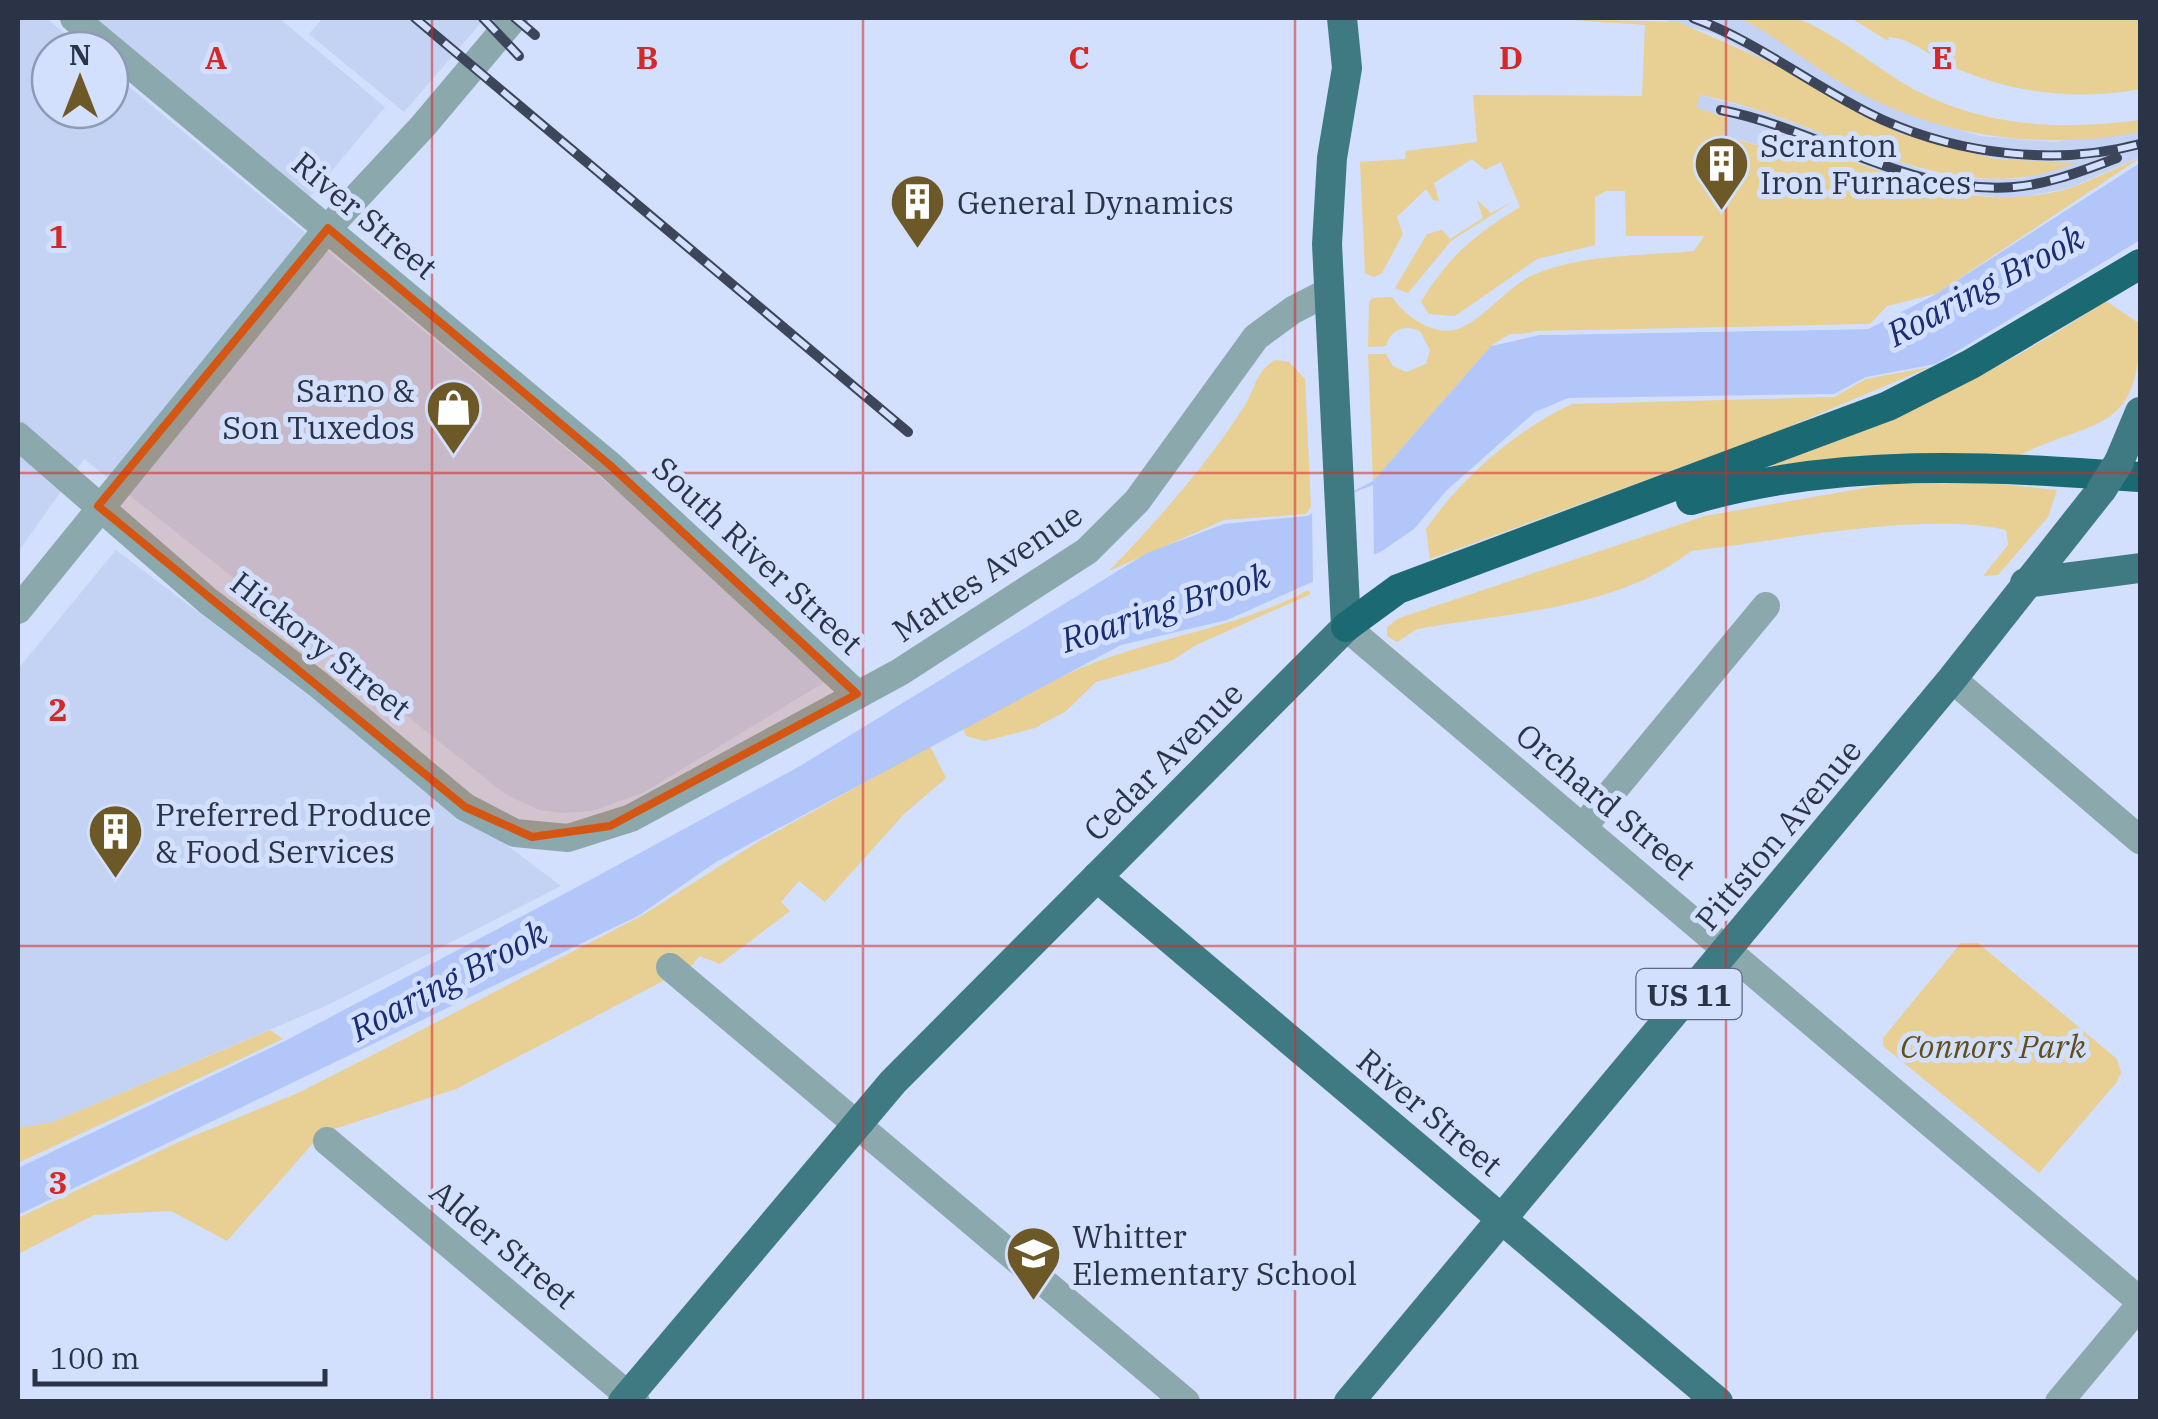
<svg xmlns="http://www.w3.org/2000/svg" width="2158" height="1419" font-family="'IBM Plex Serif',serif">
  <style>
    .built { fill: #c4d2f4 }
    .green { fill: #e8cf93 }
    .water { fill: #b2c6f9 }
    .pier { fill: #d2dffd }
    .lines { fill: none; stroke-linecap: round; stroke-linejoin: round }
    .minor { stroke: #8ba8ad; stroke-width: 28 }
    .major { stroke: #3f7a82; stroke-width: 30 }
    .highway { stroke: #1a6973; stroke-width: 30 }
    .rail-casing { stroke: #3c455a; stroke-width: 10 }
    .rail { stroke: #d2dffd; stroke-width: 6; stroke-dasharray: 19; stroke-linecap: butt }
    .major-bridge { stroke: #3f7a82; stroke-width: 30 }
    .marked { fill: #d55512; fill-opacity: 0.2; stroke: #d55512; stroke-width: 8; stroke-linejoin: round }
    .grid { fill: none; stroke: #d62828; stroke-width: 2.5; stroke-opacity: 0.55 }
    .labels { text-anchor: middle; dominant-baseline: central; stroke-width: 10; stroke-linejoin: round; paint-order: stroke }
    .shield { fill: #d2dffd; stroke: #5d677e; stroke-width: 2.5 }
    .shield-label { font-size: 30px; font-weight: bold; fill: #2b3347 }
    .poi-label { font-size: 32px; fill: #2b3347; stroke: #d2dffd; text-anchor: start }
    .street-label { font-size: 32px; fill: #2b3347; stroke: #d2dffd }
    .park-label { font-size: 32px; font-style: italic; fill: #624e18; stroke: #d2dffd }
    .water-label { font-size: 35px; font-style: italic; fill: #1a2c73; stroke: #d2dffd }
    .grid-label { font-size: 32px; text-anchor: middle; font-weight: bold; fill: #d62828; stroke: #d2dffd; stroke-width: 10; stroke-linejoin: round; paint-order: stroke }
  </style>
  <rect width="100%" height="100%" fill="#d2dffd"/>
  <g class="built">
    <polygon points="18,18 46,18 85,50 50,50 50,110 110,110 110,71 628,500 833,677 643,793 592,811 562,813 539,810 505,794 84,459 18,552"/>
    <polygon points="87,18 279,18 385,107 308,199"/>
    <polygon points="323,18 485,18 404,112 309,34"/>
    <polygon points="1657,18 1739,18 1774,35 1844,84 1917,117 1980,136 2054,142 2140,132 2140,157 2069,188 2013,199 1921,187 1795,138 1790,154 1723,135 1728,118 1696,108 1700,95 1761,111 1927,172 1964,179 2021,179 2071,163 2030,163 1960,153 1901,134 1715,34"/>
    <polygon points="116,550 561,886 330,1004 53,1122 18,1128 18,669"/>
  </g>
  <g class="green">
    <path d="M1541,18L1678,22L1772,63L1901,134L1995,159L2076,163C1945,217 1826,117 1700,95L1697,108L1728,118L1724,136L1789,154L1794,138C1882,172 1974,217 2070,188C2094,180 2118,166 2140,158L1936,294L1887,306L1870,324L1510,334L1491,346L1373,481L1368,354H1386L1393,366L1406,372L1426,364L1430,350L1420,331C1404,324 1391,329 1386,346L1368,347L1369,302L1373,298L1392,297C1405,316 1433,337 1458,329C1482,321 1507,287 1533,275C1581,254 1643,256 1694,251L1704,236H1626L1625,191H1606L1595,197V245L1537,259L1455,316L1429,314L1421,302C1450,255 1473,236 1520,207L1501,162L1485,170L1472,159L1434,183L1439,201L1433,200L1426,189L1397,217L1403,234L1382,273L1374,277L1365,273L1360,162L1405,159L1406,151L1477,142L1473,95L1642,96L1645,25Z"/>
    <path d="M1739,18C1756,17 1776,14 1793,18C1823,23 1885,75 1917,91C1989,128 2063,130 2140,120V132C2039,152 1933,136 1843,84C1807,63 1777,36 1739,18Z"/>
    <path d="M1851,18H2140V89C2077,101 2010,93 1951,66C1931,57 1911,38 1889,37L1888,41Z"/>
    <polygon points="1477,200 1491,213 1512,202 1451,241 1408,293 1395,288 1427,234 1442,230 1450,239 1483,218"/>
    <path d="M2106,301L2140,324C2140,438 2095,416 2014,458L1773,470L1772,465C1897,420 1995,374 2106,301Z"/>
    <path d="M1275,360L1289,362L1305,379L1311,507L1306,514L1224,520L1109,571C1157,521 1204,468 1242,410C1255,392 1255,371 1275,360Z"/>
    <path d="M1930,367L1769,435L1430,559L1426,529C1461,478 1516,430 1572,404L1834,397L1866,379Z"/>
    <path d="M1990,483L2057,490L2048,517L1998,575L1983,576L2008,545L2006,530C1924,511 1778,541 1691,551C1616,610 1509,612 1417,629L1397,642L1387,636V627L1399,618L1705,516L1887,484Z"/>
    <path d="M1308,590L1311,594L1196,645L1171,661L1096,682L1066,711L1035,728L985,741L966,736L963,728C1011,704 1059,674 1110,657C1176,634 1246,624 1308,590Z"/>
    <polygon points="930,746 946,778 904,814 825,902 799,881 781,902 790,911 720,964 700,956 690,967 456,1089 322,1133 227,1241 171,1211 94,1215 18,1254 18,1218 179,1142 298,1093 406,1038 643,915 756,843"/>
    <polygon points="1961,943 1978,943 2117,1059 2121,1072 2117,1082 2039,1173 1883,1046 1883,1038"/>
    <polygon points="270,1030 283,1039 18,1163 18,1128 53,1122"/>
  </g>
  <polygon class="water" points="2140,163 2140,240 1936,364 1866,377 1834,394 1568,398 1535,412 1446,491 1414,529 1382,551 1227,620 1121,645 716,862 638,916 18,1215 18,1168 285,1041 581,885 800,766 1147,553 1224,524 1307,516 1373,481 1491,346 1539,335 1868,329 1936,294"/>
  <g class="pier">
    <polygon points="1936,294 1868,329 1539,335 1491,346 1504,338 1536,331 1870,324 1915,299"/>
    <polygon points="1373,485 1374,560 1313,587 1312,509"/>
  </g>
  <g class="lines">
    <g class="minor">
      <polyline points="74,18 611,466 857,694"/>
      <polyline points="18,436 208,601 319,685 465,807 515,833 568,838 631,818 900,672 1087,551 1137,501 1256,337 1293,310 1330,291"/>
      <polyline points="18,610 328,228 423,126 514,18"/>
      <polyline points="1346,627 2140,1301"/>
      <polyline points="1952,679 2140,840"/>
      <polyline points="1583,827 1766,606"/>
      <polyline points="670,967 1186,1402"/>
      <polyline points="327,1141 636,1402"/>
      <polyline points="2059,1402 2140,1305"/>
    </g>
    <g class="major">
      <polyline points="2119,462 2140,412"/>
      <polyline points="2025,583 2140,568"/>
      <polyline points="1097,877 1718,1402"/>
      <polyline points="623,1402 893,1082 1346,627 1327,244 1332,158 1347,68 1342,18"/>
      <polyline points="1349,1402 1952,679 2102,489"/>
    </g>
    <g class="highway">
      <path d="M1691,500C1838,457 1989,466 2140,477"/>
      <polyline points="1346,627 1398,589 1888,406 1971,364 2140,264"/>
    </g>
    <defs>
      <g id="rail">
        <polyline points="415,18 908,432"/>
        <polyline points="483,18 519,56"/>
        <polyline points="515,18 535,35"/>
        <path d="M1693,18C1761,43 1817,90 1883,120C1961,155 2058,166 2140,144"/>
        <path d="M1721,110C1822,130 1908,195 2014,187C2050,184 2084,170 2117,158"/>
      </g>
    </defs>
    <use href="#rail" class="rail-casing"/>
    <use href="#rail" class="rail"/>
    <polyline class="major-bridge" points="2102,489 2119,462"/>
  </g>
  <path class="marked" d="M328,228L611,466L857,694L610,826L532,837L465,807L98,506Z"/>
  <path class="grid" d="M432,18V1402M863,18V1402M1295,18V1402M1726,18V1402M18,473H2140M18,946H2140"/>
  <defs>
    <symbol id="building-pin" viewBox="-11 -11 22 30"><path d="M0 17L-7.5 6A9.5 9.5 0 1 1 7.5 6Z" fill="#6d5928" stroke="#d2dffd"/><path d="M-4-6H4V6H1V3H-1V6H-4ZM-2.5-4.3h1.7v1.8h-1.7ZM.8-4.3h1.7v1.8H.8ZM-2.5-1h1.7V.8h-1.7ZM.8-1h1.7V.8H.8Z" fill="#fff"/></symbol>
    <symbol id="shop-pin" viewBox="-11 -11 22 30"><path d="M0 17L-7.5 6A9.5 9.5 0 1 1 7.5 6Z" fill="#6d5928" stroke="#d2dffd"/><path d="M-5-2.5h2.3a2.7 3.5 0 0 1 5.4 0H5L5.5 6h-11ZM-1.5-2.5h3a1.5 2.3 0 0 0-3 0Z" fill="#fff"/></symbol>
    <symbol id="school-pin" viewBox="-11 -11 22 30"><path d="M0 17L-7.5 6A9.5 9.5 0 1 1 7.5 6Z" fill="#6d5928" stroke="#d2dffd"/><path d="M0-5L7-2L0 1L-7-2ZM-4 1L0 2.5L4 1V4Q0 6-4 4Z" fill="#fff"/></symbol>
  </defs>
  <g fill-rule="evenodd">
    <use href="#building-pin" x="1690" y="132" width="63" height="86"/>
    <use href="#building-pin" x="886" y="170" width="63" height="86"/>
    <use href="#shop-pin" x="422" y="376" width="63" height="86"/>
    <use href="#building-pin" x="84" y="800" width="63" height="86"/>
    <use href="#school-pin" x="1002" y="1222" width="63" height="86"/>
  </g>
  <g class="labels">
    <rect class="shield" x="1636.5" y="969" width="105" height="50" rx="8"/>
    <g class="shield-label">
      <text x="1689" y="994">US 11</text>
    </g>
    <g class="poi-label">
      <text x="1760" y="145">Scranton<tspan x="1760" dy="37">Iron Furnaces</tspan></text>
      <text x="957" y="202">General Dynamics</text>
      <text x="415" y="390" text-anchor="end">Sarno &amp;<tspan x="415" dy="37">Son Tuxedos</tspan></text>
      <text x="155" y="814">Preferred Produce<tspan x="155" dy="37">&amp; Food Services</tspan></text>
      <text x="1072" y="1236">Whitter<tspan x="1072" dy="37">Elementary School</tspan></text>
    </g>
    <g class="street-label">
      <text transform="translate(365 215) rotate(40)">River Street</text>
      <text transform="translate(758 555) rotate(43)">South River Street</text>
      <text transform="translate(987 572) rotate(-34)">Mattes Avenue</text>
      <text transform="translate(321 645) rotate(38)">Hickory Street</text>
      <text transform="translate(1163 761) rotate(-45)">Cedar Avenue</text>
      <text transform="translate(1606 801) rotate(40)">Orchard Street</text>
      <text transform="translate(1778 834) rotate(-50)">Pittston Avenue</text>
      <text transform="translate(1430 1112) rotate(40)">River Street</text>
      <text transform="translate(504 1244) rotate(40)">Alder Street</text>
    </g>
    <g class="park-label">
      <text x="1993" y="1046">Connors Park</text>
    </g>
    <g class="water-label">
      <text transform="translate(1985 285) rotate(-28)">Roaring Brook</text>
      <text transform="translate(1165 607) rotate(-18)">Roaring Brook</text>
      <text transform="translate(448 980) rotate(-28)">Roaring Brook</text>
    </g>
  </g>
  <g class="grid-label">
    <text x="216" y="69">A</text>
    <text x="647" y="69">B</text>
    <text x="1079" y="69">C</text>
    <text x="1511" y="69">D</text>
    <text x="1942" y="69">E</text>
    <text x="58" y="248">1</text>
    <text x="58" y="721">2</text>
    <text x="58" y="1194">3</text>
  </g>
  <rect width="2158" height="1419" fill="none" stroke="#2b3347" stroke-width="40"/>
  <g transform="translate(80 80)"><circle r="48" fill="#d2dffd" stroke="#8f9ab4" stroke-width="2.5"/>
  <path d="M0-8L18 38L0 25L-18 38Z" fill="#6d5928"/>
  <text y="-15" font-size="28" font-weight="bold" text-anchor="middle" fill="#2b3347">N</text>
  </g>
  <path d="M35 1369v15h290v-15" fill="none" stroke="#2b3347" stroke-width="5"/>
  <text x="50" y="1369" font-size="30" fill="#2b3347" stroke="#d2dffd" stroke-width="8" paint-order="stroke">100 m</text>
</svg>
